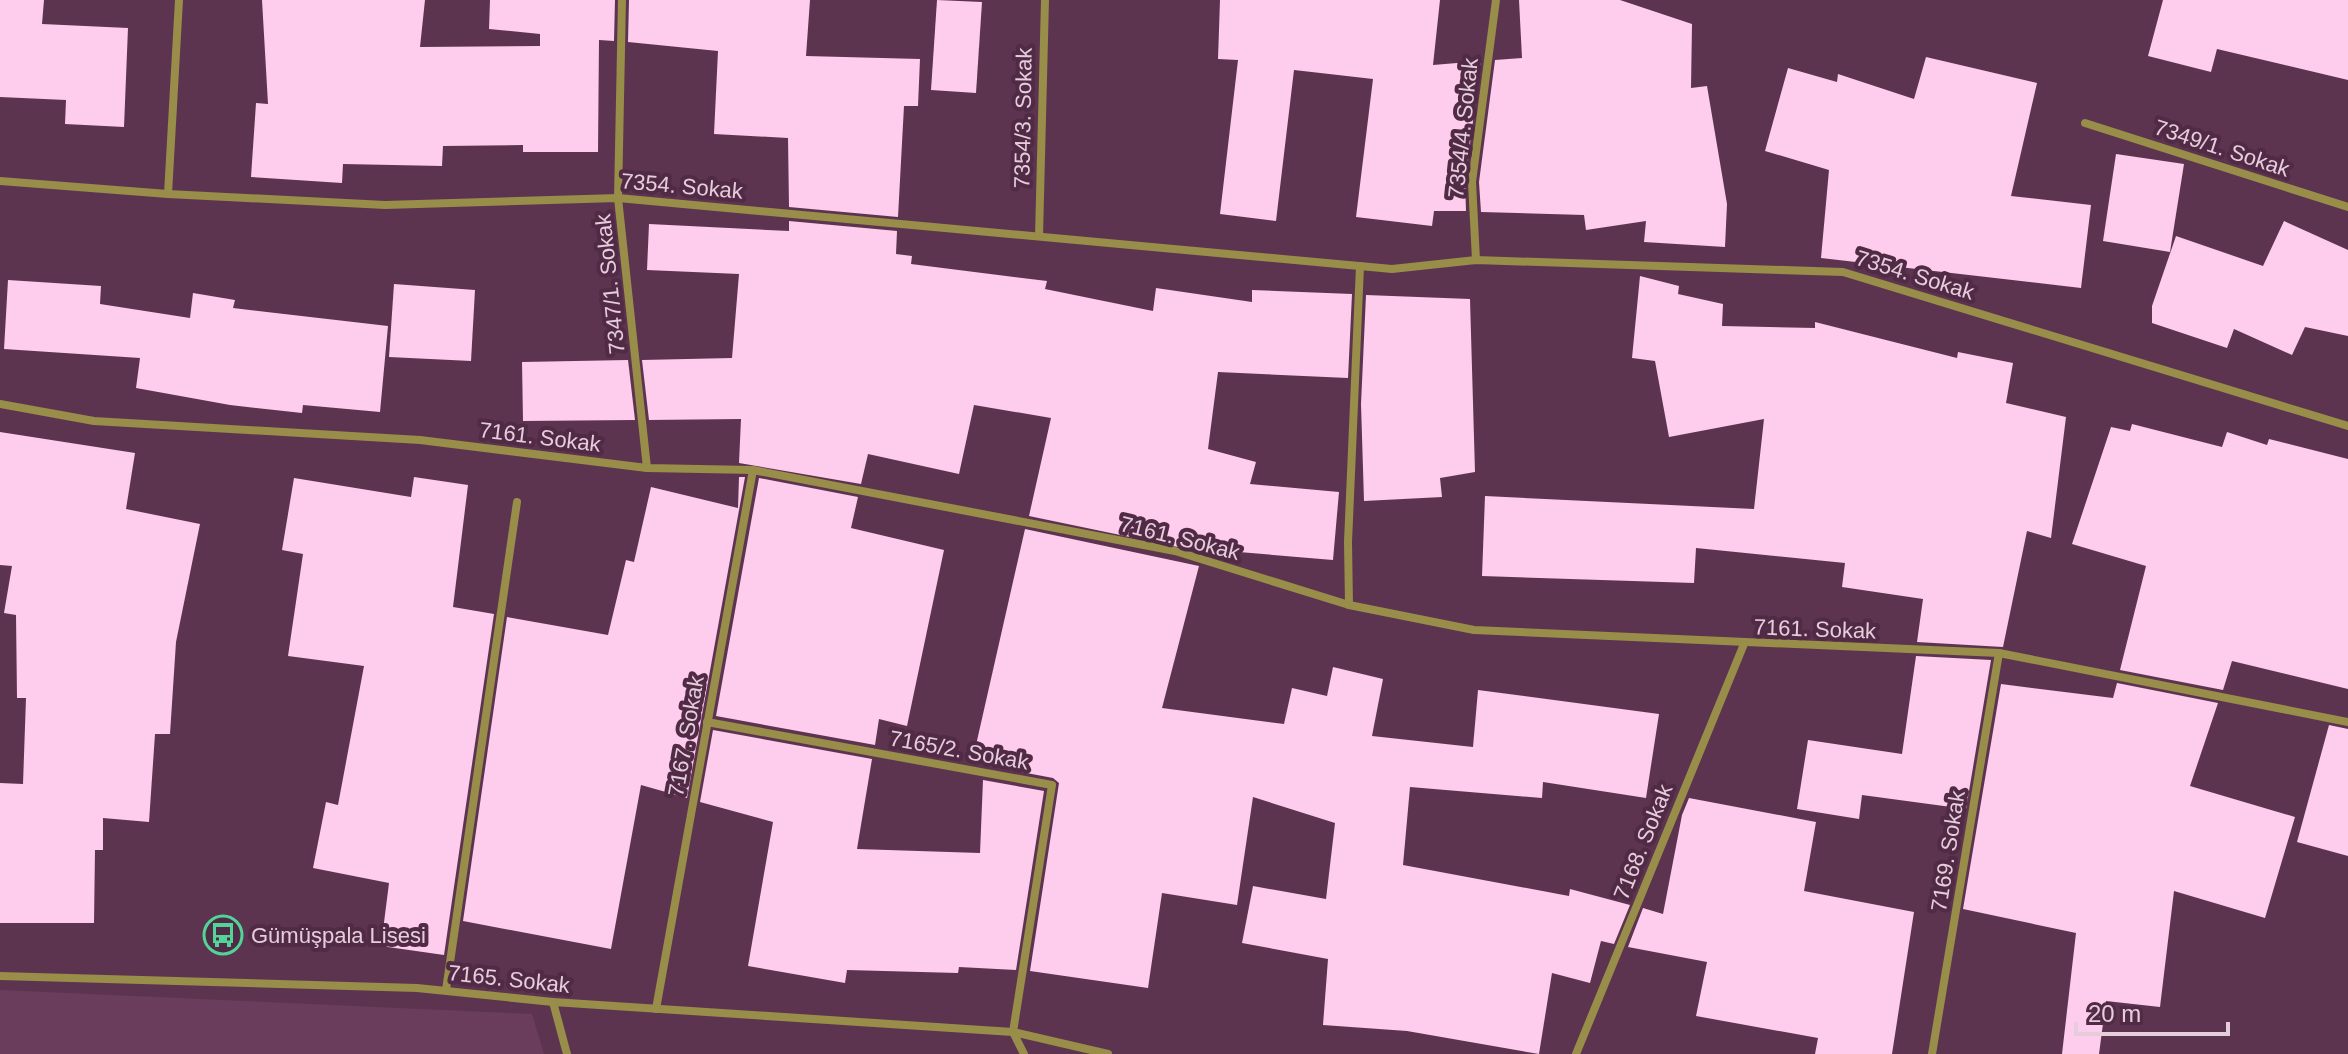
<svg xmlns="http://www.w3.org/2000/svg" width="2348" height="1054" font-family="Arial,sans-serif">
  <style>
    .built { fill: #6b3d5c }
    .building { fill: #feccec }
    .lines { fill: none; stroke-linecap: round; stroke-linejoin: round }
    .minor { stroke: #988d49; stroke-width: 8 }
    .labels { text-anchor: middle; dominant-baseline: central; stroke-width: 8; stroke-linejoin: round; paint-order: stroke }
    .street-label { font-size: 22px; fill: #e6cddc; stroke: #512a45 }
    .poi-label { font-size: 22px; fill: #e6cddc; stroke: #512a45; text-anchor: start }
  </style>
  <rect width="100%" height="100%" fill="#5c3450"/>
  <polygon class="built" points="0,990 532,1014 544,1054 0,1054"/>
  <g class="building">
    <polygon points="0,0 44,0 42,24 128,28 124,127 65,124 66,100 0,97"/>
    <polygon points="262,0 425,0 420,47 540,46 540,34 489,29 490,0 615,0 614,41 599,40 598,152 523,152 523,145 443,146 442,166 343,164 342,183 251,177 256,103 268,104"/>
    <polygon points="629,0 810,0 806,56 920,59 918,106 904,106 898,217 789,207 788,138 714,134 718,51 628,42"/>
    <polygon points="937,0 982,2 976,93 931,90"/>
    <polygon points="1220,0 1440,0 1433,65 1481,61 1465,181 1466,211 1434,211 1432,226 1356,217 1373,79 1294,70 1276,221 1220,214 1238,60 1218,59"/>
    <polygon points="1519,0 1620,0 1692,24 1691,88 1707,86 1727,204 1725,247 1644,242 1646,221 1586,230 1584,215 1481,212 1479,182 1495,60 1522,58"/>
    <polygon points="2163,0 2348,0 2348,80 2217,49 2211,72 2148,56"/>
    <polygon points="1926,57 2037,83 2011,196 2091,205 2081,288 1821,258 1829,170 1765,151 1788,68 1837,82 1838,74 1914,99"/>
    <polygon points="2116,154 2184,164 2170,252 2103,241"/>
    <polygon points="789,221 897,231 896,254 912,256 911,264 1047,281 1045,289 1153,311 1156,288 1252,302 1252,290 1352,294 1348,378 1218,372 1208,449 1256,462 1250,484 1339,492 1333,560 1203,549 1202,552 1029,516 1051,418 974,405 959,474 868,454 861,484 739,463 741,419 649,420 642,360 732,358 739,274 647,270 649,224 789,231"/>
    <polygon points="2284,221 2348,250 2348,336 2305,327 2292,355 2234,329 2227,348 2152,323 2152,306 2176,236 2263,266"/>
    <polygon points="1640,276 1679,286 1678,294 1723,304 1722,326 1815,328 1815,322 1957,358 1958,352 2013,363 2006,403 2066,417 2051,538 2027,531 2003,647 1917,642 1923,599 1842,587 1845,563 1696,548 1694,583 1482,576 1485,496 1754,509 1764,419 1669,437 1655,361 1632,358"/>
    <polygon points="8,280 101,286 100,304 190,318 193,293 235,300 233,308 388,326 380,412 303,405 302,413 230,405 136,388 140,358 4,349"/>
    <polygon points="394,284 475,290 471,361 389,357"/>
    <polygon points="1366,295 1470,299 1475,472 1440,478 1442,497 1364,501 1361,404"/>
    <polygon points="628,360 635,420 523,421 522,362"/>
    <polygon points="2132,424 2222,447 2227,432 2267,445 2269,439 2348,459 2348,689 2232,661 2223,690 2120,670 2146,566 2072,544 2111,427 2130,431"/>
    <polygon points="0,432 135,453 126,509 200,524 176,642 170,734 155,734 149,822 103,818 103,850 95,850 94,923 0,923 0,783 23,784 26,698 17,698 16,615 4,613 12,566 0,565"/>
    <polygon points="414,477 468,485 453,607 494,614 444,955 381,946 389,883 313,868 326,802 338,805 364,666 288,656 303,554 282,550 294,478 411,497"/>
    <polygon points="739,477 745,477 687,798 641,785 611,949 463,921 507,617 608,635 626,560 634,562 651,487 738,508"/>
    <polygon points="759,478 858,497 851,528 944,550 907,726 879,719 875,745 716,716"/>
    <polygon points="1025,529 1199,566 1162,708 1284,724 1292,688 1327,696 1333,667 1383,679 1372,736 1473,747 1478,690 1659,714 1646,798 1543,782 1542,798 1410,787 1403,865 1569,896 1570,889 1630,905 1614,944 1601,941 1590,983 1552,973 1539,1054 1407,1031 1323,1025 1328,959 1242,943 1253,886 1326,899 1335,823 1253,797 1237,905 1162,893 1148,988 1030,971 1059,783 1053,778 984,765 984,747 976,745"/>
    <polygon points="1916,656 1991,660 1966,809 1862,795 1859,819 1797,809 1808,740 1902,754"/>
    <polygon points="2117,683 2218,703 2190,786 2295,817 2265,918 2174,891 2160,1007 2106,1001 2099,1054 2062,1054 2076,933 1963,909 2001,684 2113,698"/>
    <polygon points="2329,725 2348,729 2348,856 2297,842"/>
    <polygon points="713,730 872,759 857,849 980,853 983,780 1044,791 1016,970 959,967 958,973 847,970 845,983 748,966 773,822 700,802"/>
    <polygon points="1689,798 1816,822 1804,891 1914,912 1892,1054 1815,1054 1818,1038 1696,1016 1707,962 1628,947 1643,908 1663,914 1682,815"/>
  </g>
  <g class="lines">
    <g class="minor">
      <polyline points="622,0 618,198 647,468"/>
      <polyline points="2085,123 2348,207"/>
      <polyline points="0,181 168,194 385,205 618,198 1392,269 1476,260 1843,272 2348,426"/>
      <polyline points="168,194 179,0"/>
      <polyline points="1039,236 1045,0"/>
      <polyline points="1476,260 1472,182 1496,0"/>
      <polyline points="0,404 94,421 420,440 647,468 753,470 1175,551 1349,605 1474,630 1999,653 2348,722"/>
      <polyline points="1349,605 1348,542 1360,266"/>
      <polyline points="707,722 1052,785 1013,1032"/>
      <polyline points="0,976 417,988 553,1002 1013,1032 1108,1054"/>
      <polyline points="446,990 517,502"/>
      <polyline points="553,1002 567,1054"/>
      <polyline points="656,1009 753,470"/>
      <polyline points="1013,1032 1024,1054"/>
      <polyline points="1576,1054 1744,644"/>
      <polyline points="1932,1054 1999,653"/>
    </g>
  </g>
  <defs>
    <symbol id="bus-ring" viewBox="-11 -11 22 22"><circle r="9.5" fill="#512a45" stroke="#52d397" stroke-width="1.5"/><path d="M-5-6H5V4H4V6H2V4H-2V6H-4V4H-5ZM-3.5-4V0h7V-4ZM-3.5 1.2v1.5H-2V1.2ZM2 1.2v1.5H3.5V1.2Z" fill="#52d397"/></symbol>
  </defs>
  <g fill-rule="evenodd">
    <use href="#bus-ring" x="201" y="913" width="44" height="44"/>
  </g>
  <g class="labels">
    <g class="street-label">
      <text transform="translate(1023 118) rotate(-89)">7354/3. Sokak</text>
      <text transform="translate(1463 128) rotate(-84)">7354/4. Sokak</text>
      <text transform="translate(2222 148) rotate(18)">7349/1. Sokak</text>
      <text transform="translate(682 186) rotate(5)">7354. Sokak</text>
      <text transform="translate(1915 275) rotate(17)">7354. Sokak</text>
      <text transform="translate(610 284) rotate(-96)">7347/1. Sokak</text>
      <text transform="translate(540 437) rotate(7)">7161. Sokak</text>
      <text transform="translate(1180 538) rotate(14)">7161. Sokak</text>
      <text transform="translate(1815 629) rotate(2)">7161. Sokak</text>
      <text transform="translate(686 736) rotate(-80)">7167. Sokak</text>
      <text transform="translate(959 750) rotate(10)">7165/2. Sokak</text>
      <text transform="translate(1643 842) rotate(-68)">7168. Sokak</text>
      <text transform="translate(1948 851) rotate(-81)">7169. Sokak</text>
      <text transform="translate(509 979) rotate(6)">7165. Sokak</text>
    </g>
    <g class="poi-label">
      <text x="251" y="935">Gümüşpala Lisesi</text>
    </g>
  </g>
  <path d="M2076 1022v12h152v-12" fill="none" stroke="#e6cddc" stroke-width="4"/>
  <text x="2088" y="1022" font-size="24" fill="#e6cddc" stroke="#512a45" stroke-width="6" paint-order="stroke">20 m</text>
</svg>
